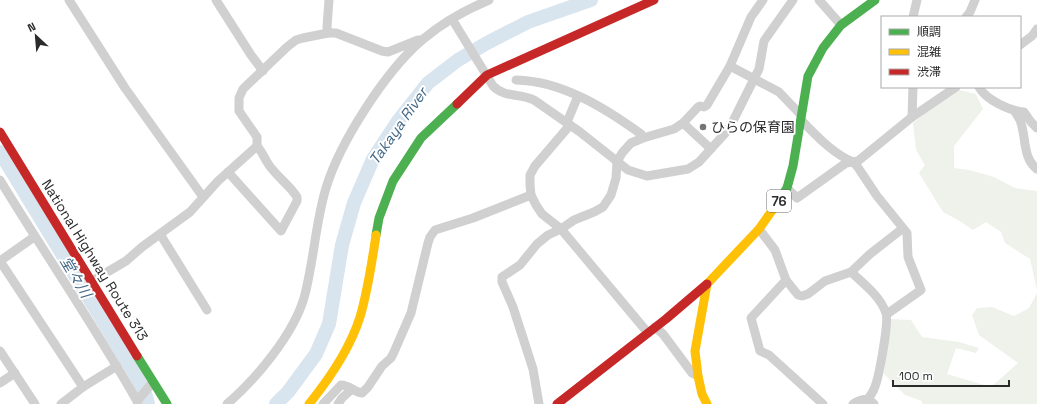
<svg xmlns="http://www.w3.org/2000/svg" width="1037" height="404" font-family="'Space Grotesk','Noto Sans JP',sans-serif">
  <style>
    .green { fill: #eef2eb }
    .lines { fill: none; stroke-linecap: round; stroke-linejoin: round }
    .river { stroke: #d8e4ee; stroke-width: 14 }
    .street { stroke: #d0d0d0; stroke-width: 9 }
    .fast { stroke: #4caf50; stroke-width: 9 }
    .slow { stroke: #ffc107; stroke-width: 9 }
    .jam { stroke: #c62828; stroke-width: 9 }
    .poi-dot { fill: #757575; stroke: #fff; stroke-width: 1.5 }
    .labels { text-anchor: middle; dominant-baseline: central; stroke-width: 4; stroke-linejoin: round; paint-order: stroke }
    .shield { fill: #fff; stroke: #6b6b6b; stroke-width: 1 }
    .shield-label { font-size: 13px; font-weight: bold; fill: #2b2b2b }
    .poi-label { font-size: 14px; fill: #2b2b2b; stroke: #fff; text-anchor: start }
    .street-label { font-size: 14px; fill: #2b2b2b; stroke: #fff }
    .water-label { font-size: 15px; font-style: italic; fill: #416886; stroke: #fff }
  </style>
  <rect width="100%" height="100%" fill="#fff"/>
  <g class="green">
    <polygon points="955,89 976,94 983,109 954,146 954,168 969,170 994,177 1015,188 1037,191 1037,290 1030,259 1005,243 1001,232 986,222 973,230 958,220 943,212 919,173 925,165 916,150 913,123"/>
    <polygon points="1037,293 1037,404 922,404 922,401 905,395 884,374 891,319 911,320 922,337 959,342 979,348 976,353 956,348 947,374 991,387 1018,363 979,335 972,315 977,308 992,307 1014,316 1029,308"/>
  </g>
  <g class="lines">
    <g class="river">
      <path d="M0,152L126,359C134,373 145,388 148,404"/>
      <polyline points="276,404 288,392 316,354 329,324 342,245 354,203 373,159 398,121 428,83 458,60 487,43 528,22 591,0"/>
    </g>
    <g class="street">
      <polyline points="69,0 125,88 203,197"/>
      <polyline points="216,0 251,55 263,71"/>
      <polyline points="819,0 841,25"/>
      <polyline points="913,17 917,0"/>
      <polyline points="966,17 970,12 975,0"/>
      <path d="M452,19L493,86C505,98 520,93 534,100L580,132L628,170L647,176L688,169L699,162L729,129L759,69L764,41L793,0"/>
      <polyline points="328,33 327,27 329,0"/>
      <polyline points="1020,45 1032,36 1037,29"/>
      <polyline points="730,66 779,92 801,115"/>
      <path d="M516,80C562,81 605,108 641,134L643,138"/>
      <path d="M979,87C986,100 1010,111 1024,112L1031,122L1037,128"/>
      <path d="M1015,112C1017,115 1020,119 1021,123C1026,138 1023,159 1037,169"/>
      <polyline points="912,117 913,87"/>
      <polyline points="567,122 578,96"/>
      <polyline points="683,123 711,149"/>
      <polyline points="570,125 535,166 530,175 530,185 531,195 536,205 542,214 561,229 648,333"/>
      <path d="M228,172L281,231L297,201V197C291,187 280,179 273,170C266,163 264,154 257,146"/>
      <path d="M0,180C45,254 94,325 137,401"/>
      <path d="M787,188L797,198L846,163L853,162C832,153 817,136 801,120"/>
      <polyline points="759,229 775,250 786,280 798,295 802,296 808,294 825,281 851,272 870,254 902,229"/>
      <polyline points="160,234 207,310"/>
      <polyline points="0,261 83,387"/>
      <polyline points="0,261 34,237"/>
      <path d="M851,272C864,284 880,296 886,313C889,322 879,379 874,389C873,392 870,396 868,399"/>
      <polyline points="786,280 751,318 760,351 769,355 823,404"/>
      <polyline points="92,281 126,261 142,247 190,212 218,181 257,146 257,137 239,111 239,98 243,89 287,47 296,40 303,38 328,33 336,33 382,51 388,52 418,40 422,40"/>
      <polyline points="887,314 921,290 908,257 907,233 877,196 857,166 853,162 858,161 912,117 956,87"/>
      <polyline points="655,327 663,334 692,373 698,376"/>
      <polyline points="0,351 35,404"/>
      <polyline points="0,383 15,373"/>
      <polyline points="61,404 83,387 117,366"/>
      <polyline points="138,404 137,401 153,382"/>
      <path d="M227,404C256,379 293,335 304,298C314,262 315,224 326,188C340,142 385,72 422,40C442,23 465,10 489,0"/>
      <path d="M323,404L341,385C350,385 353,392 362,393L368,387L382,366L391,358L394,352L411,313L428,243L430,237L435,230L473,218L531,195"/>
      <polyline points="338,404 342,398 352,389"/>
      <polyline points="539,404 533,369 513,307 502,282 502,277 520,265 537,244 548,235 561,229 574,220 594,212 603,207 611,195 616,178 617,162 622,153 631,143 643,138 674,129 683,123 698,107 700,106 704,107 707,105 730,66 751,17 763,0"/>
      <path d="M853,404C861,399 867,397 874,404"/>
    </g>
    <g class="fast">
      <polyline points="776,205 787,188 793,166 808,76 823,48 841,25 875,0"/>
      <polyline points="376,235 379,218 393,181 421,138 457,104"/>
      <polyline points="137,356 167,404"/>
    </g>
    <g class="slow">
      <path d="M309,404C330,378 350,349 360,317C368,290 372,262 376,235"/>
      <polyline points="707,404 702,394 698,376 695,351 707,284 759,229 776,205"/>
    </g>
    <g class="jam">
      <polyline points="457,104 487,75 654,0"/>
      <polyline points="0,132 137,356"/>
      <polyline points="557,404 666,319 707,284"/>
    </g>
  </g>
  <circle class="poi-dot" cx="703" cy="127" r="4"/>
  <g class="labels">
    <rect class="shield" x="767" y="190" width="24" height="22" rx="3"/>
    <g class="shield-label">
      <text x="779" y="201">76</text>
    </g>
    <g class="poi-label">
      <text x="711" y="127">ひらの保育園</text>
    </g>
    <g class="street-label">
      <text transform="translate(95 260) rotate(58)">National Highway Route 313</text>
    </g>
    <g class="water-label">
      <text transform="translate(398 126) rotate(-55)">Takaya River</text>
      <text transform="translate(76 277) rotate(59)">堂々川</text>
    </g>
  </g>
  <rect x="881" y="16" width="140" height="72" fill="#ffffff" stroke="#aaaaaa"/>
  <rect x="889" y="29" width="20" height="6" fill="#4caf50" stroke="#aaaaaa"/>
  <text x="917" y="36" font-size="12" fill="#2b2b2b">順調</text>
  <rect x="889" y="49" width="20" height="6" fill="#ffc107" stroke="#aaaaaa"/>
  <text x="917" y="56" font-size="12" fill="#2b2b2b">混雑</text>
  <rect x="889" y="69" width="20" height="6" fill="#c62828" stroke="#aaaaaa"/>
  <text x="917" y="76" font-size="12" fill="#2b2b2b">渋滞</text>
  <g transform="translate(36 36) rotate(334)" stroke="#ffffff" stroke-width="3" paint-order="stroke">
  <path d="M0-3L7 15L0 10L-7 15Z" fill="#2b2b2b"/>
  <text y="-6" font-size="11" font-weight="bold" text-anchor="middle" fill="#2b2b2b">N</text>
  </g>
  <path d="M893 380v6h116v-6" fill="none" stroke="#2b2b2b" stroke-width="2"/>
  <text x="899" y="380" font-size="12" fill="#2b2b2b" stroke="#ffffff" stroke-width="3" paint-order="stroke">100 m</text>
</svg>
